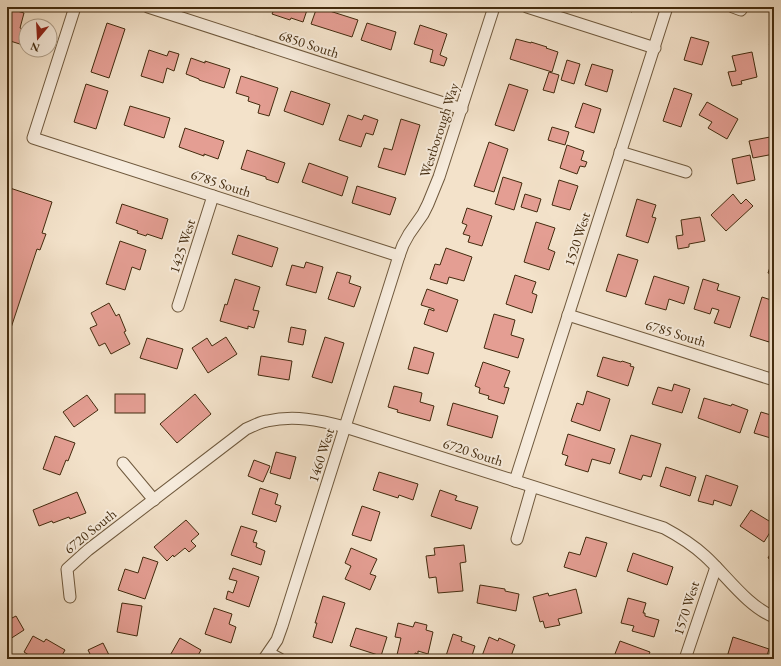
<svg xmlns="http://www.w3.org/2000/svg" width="781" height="666" font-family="'EB Garamond',serif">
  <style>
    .building { fill: #e49e93; stroke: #432b0e }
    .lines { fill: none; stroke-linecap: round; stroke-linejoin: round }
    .street-casing { stroke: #6f593d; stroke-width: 13 }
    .street { stroke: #f7ecdd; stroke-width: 11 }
    .labels { text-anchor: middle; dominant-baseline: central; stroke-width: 4; stroke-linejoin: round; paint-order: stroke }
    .street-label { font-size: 14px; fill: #432b0e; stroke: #f7ecdd }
  </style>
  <rect width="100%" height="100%" fill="#f3e2ca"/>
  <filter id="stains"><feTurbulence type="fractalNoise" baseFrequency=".005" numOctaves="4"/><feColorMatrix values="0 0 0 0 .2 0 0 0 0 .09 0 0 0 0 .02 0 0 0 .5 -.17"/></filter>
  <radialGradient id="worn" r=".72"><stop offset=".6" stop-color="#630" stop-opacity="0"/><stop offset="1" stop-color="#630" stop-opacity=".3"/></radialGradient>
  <g class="building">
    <polygon points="262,7 308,7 303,22 291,18 290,20 272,14 273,12 262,8"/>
    <polygon points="317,7 358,20 352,37 311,24"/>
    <polygon points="622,7 633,7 632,12 626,10 626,8"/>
    <polygon points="7,8 24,13 20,28 26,30 26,33 23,45 7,40"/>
    <polygon points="107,23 125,29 109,78 91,72"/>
    <polygon points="367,23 396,32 391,50 361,40"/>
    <polygon points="420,25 447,34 440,55 447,58 444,66 430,62 433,50 414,44"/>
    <polygon points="691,37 709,42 702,65 684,60"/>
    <polygon points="516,39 531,43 531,42 547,47 546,48 558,52 552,72 510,59"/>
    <polygon points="774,40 774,50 769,44"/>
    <polygon points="149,50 167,56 169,51 179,54 174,71 167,68 163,83 141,76"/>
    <polygon points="752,52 757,77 741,81 742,84 732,86 728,72 736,71 732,56"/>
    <polygon points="191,58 205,63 205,61 230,69 224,88 199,80 199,79 186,74"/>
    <polygon points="567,60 580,64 574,84 561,80"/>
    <polygon points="592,64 613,70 607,92 585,85"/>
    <polygon points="549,72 559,75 554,93 543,90"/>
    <polygon points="241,76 278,88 269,116 258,113 260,105 248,101 249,97 236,93"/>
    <polygon points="86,84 108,91 96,129 74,122"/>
    <polygon points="509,84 528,90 514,131 495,125"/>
    <polygon points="674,88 692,94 681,127 663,121"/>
    <polygon points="291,91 330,104 323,125 284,111"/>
    <polygon points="707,102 738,119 727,139 708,128 712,122 699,115"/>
    <polygon points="583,103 601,109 594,133 575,127"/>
    <polygon points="130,106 170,118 164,138 124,125"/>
    <polygon points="348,115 362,120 364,115 378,120 373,135 366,133 361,147 339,140"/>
    <polygon points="401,119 420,125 405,175 378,167 384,148 392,150"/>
    <polygon points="552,127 569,132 565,145 548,140"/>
    <polygon points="185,128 224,141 218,159 204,154 204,156 179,147"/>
    <polygon points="770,137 774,154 753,158 749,141"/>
    <polygon points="489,142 508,149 494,192 474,186"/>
    <polygon points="567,145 584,151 581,160 587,162 585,167 580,166 577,174 560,168"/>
    <polygon points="247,150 285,163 278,183 266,179 266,177 241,169"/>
    <polygon points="750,155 755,180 737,184 732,159"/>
    <polygon points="309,163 348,177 342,196 302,182"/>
    <polygon points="503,177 522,183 514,210 495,204"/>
    <polygon points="559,180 578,186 570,210 552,205"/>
    <polygon points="357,186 396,198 390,215 352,203"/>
    <polygon points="7,187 52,202 42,233 46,234 40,250 37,249 7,340"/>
    <polygon points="525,194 541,199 537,212 521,207"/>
    <polygon points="733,194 741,204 746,199 753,206 726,231 711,215"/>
    <polygon points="637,199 656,205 652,217 656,218 648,243 626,236"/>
    <polygon points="122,204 168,219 162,239 147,234 146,236 137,233 138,231 116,223"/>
    <polygon points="467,208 492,216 482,246 468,242 470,236 463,234 467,225 462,223"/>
    <polygon points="700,217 705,241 689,244 689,247 678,249 676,236 683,235 681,220"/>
    <polygon points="536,222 555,228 548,249 555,252 549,270 524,262"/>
    <polygon points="238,235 278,248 272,267 232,254"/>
    <polygon points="120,241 146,250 140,270 132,267 125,290 106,284"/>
    <polygon points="446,248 472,257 464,281 449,277 447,284 430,279 435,264 440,265"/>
    <polygon points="618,254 638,260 626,297 606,291"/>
    <polygon points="774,255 774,275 768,273"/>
    <polygon points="306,262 323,267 316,293 286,285 292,265 304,268"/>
    <polygon points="337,272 351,276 349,283 361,287 354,307 328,299"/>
    <polygon points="515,275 536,282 532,293 537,295 532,313 506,304"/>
    <polygon points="654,276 689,287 684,304 669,299 666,310 645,304"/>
    <polygon points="235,279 260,287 253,310 259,311 254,328 248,326 248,329 220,321 225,304 227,305"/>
    <polygon points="703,279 719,284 717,290 740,297 730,328 714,323 719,310 712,308 710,314 694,309"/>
    <polygon points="427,289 458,300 447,332 424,324 429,309 434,311 434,309 421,305"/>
    <polygon points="762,297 774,301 774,327 769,342 750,336"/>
    <polygon points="109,303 116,316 119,314 126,331 124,332 130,344 111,354 105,343 99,346 90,328 97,325 91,313"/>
    <polygon points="494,314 515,320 511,335 524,339 518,358 484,348"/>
    <polygon points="291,327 306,330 303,345 288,342"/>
    <polygon points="226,337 237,354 208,373 192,348 207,338 212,346"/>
    <polygon points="325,337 344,343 332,383 312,377"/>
    <polygon points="147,338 183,349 177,369 140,358"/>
    <polygon points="414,347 434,353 428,374 408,369"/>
    <polygon points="261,356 292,361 289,380 258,375"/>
    <polygon points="603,357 621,362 622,361 631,364 630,366 634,367 628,386 597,376"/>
    <polygon points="483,362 510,371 504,387 509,388 504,404 488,399 489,396 479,393 480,388 475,386"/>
    <polygon points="674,384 690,389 682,413 652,404 658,387 672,391"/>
    <polygon points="394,386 422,393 420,402 434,406 430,421 397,412 398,410 388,407"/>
    <polygon points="587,391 610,399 600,431 571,421 577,403 583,405"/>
    <rect x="115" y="394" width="30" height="19"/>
    <polygon points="195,394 211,414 177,443 160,424"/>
    <polygon points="87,395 98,410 74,427 63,412"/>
    <polygon points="704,398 731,406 732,404 748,410 740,433 698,418"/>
    <polygon points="453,403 498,416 492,438 447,425"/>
    <polygon points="761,412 774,416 774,439 754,433"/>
    <polygon points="568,434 615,449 610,464 592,459 588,472 565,465 568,456 562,454"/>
    <polygon points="631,435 661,444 651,477 643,475 641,480 619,473"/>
    <polygon points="55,436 75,443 68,461 66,460 60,475 43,469"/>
    <polygon points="276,452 296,457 290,479 270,473"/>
    <polygon points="254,460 270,466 263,482 248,476"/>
    <polygon points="666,467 696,477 690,496 660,486"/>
    <polygon points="379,472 418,484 413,500 399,495 398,498 373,490"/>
    <polygon points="706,475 738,486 731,506 714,500 713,505 698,501"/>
    <polygon points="260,488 278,494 275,504 281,506 276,522 252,514"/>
    <polygon points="440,490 457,496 455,500 478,507 471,529 431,516"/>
    <polygon points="77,492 86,513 70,519 69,517 53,523 52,521 39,526 33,510"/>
    <polygon points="362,506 380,512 371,541 352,535"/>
    <polygon points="751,510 774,524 774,526 764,542 740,526"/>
    <polygon points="186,520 199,534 191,541 196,546 189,552 185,548 174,557 173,555 167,561 154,547"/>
    <polygon points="241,526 257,531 253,542 257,543 256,547 265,551 261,565 231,555"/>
    <polygon points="586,537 607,543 596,577 564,567 569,552 580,555"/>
    <polygon points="464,545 466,562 460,563 463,591 438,593 436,577 429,578 426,556 435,555 434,548"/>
    <polygon points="774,547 774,561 768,558"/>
    <polygon points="351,548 377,559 370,574 376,576 370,590 345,579 351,566 345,563"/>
    <polygon points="633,553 673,567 667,585 627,571"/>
    <polygon points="143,557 158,562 145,599 118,590 125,569 138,573"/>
    <polygon points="233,568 259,577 249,607 226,599 228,591 233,593 237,581 229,579"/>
    <polygon points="480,585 505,589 505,591 519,594 516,611 477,603"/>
    <polygon points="576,589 582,613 558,619 560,625 545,628 543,621 540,622 533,597 548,593 549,596"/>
    <polygon points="323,596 345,603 332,643 313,637 317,623 315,623"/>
    <polygon points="628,598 646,603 643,613 645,613 645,616 659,620 654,637 632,631 634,626 621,623"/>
    <polygon points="122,603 142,606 137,636 117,632"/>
    <polygon points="214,608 232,614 229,624 236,627 231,643 205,634"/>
    <polygon points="7,610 12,618 16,616 24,630 7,641"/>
    <polygon points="415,622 427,625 426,630 433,632 428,654 418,651 418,654 415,653 414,659 396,659 401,638 395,637 398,623 413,627"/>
    <polygon points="356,628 387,637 381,656 350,646"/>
    <polygon points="453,634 462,637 461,641 475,646 471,659 445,659"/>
    <polygon points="33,636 44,642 46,639 65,650 60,659 35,659 24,652"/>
    <polygon points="489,637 498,641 499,638 515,645 510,659 489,659 482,656"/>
    <polygon points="733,637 769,649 766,659 732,659 727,657"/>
    <polygon points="180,638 201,650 196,659 168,659"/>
    <polygon points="620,641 650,652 647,659 613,659"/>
    <polygon points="103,643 111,659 81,659 90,654 88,650"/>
  </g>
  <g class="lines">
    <defs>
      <g id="street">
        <polyline points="75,7 33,138 399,256"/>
        <polyline points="148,7 462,109"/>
        <polyline points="527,7 655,48"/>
        <polyline points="733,7 741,10"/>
        <polyline points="620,152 686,172"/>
        <polyline points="178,306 213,196"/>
        <polyline points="568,315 774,380"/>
        <polyline points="123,463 154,500"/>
        <polyline points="515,481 667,7"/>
        <polyline points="517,539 532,487"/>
        <path d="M70,597L67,569L88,550L246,429C253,426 260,422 267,421C294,415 319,420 345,427L664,528C679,536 692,544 705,556C726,575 747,606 774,617"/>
        <polyline points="269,653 280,659"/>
        <polyline points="264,659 277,640 282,626 399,256 403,245 409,234 423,214 428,204 439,177 494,7"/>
        <polyline points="685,659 716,567"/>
      </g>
    </defs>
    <use href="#street" class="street-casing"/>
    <use href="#street" class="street"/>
  </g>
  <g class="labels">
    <g class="street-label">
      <text transform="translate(309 44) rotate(18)">6850 South</text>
      <text transform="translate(439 130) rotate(-72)">Westborough Way</text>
      <text transform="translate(221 183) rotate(18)">6785 South</text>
      <text transform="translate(577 239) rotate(-72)">1520 West</text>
      <text transform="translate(182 246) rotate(-72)">1425 West</text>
      <text transform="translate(676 333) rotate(17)">6785 South</text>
      <text transform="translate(473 452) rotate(18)">6720 South</text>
      <text transform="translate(321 455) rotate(-72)">1460 West</text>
      <text transform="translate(90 531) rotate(-39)">6720 South</text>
      <text transform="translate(686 608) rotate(-72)">1570 West</text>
    </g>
  </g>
  <rect width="781" height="666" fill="none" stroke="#f3e2ca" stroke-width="24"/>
  <rect x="8" y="8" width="765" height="650" fill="none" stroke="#432b0e" stroke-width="2"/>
  <rect x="12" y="12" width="757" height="642" fill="none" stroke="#432b0e"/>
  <g transform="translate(38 38) rotate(198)"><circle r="19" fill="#f7ecdd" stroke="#af9f8a"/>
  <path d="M0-3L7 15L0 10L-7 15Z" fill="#8f2418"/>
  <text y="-6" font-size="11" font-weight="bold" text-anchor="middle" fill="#432b0e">N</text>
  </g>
  <rect width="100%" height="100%" filter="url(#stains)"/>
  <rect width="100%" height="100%" fill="url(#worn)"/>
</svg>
